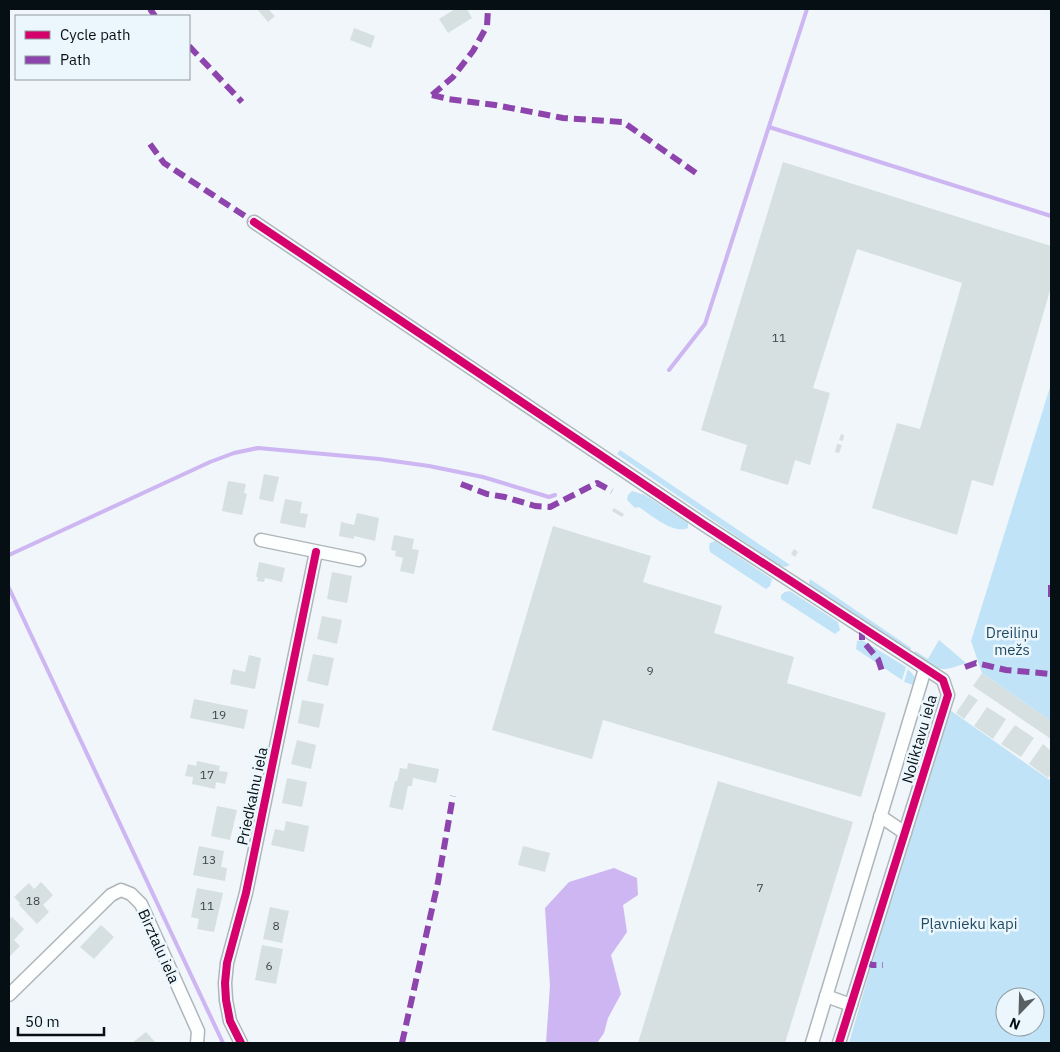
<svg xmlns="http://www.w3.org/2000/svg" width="1060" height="1052" font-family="'IBM Plex Sans',sans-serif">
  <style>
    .green { fill: #c1e3f7; fill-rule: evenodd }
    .water { fill: #cdb6f2 }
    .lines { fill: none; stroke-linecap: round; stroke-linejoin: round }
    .stream { stroke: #cdb6f2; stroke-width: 4 }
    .building { fill: #d7e0e1 }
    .minor-casing { stroke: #aeb6ba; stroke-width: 15 }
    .minor { stroke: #fdfefe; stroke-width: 12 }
    .quiet { stroke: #8e44ad; stroke-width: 6; stroke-dasharray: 12 6; stroke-linecap: butt }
    .cycleway-casing { stroke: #ecf7fd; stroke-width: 11 }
    .cycleway { stroke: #d6006c; stroke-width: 8 }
    .labels { text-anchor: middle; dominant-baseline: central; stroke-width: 5; stroke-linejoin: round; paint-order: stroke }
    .number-label { font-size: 12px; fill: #3a4347 }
    .park-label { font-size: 15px; fill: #1f4b62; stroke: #ecf7fd }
    .street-label { font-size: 15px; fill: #060f14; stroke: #ecf7fd }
  </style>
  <rect width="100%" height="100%" fill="#f0f6f9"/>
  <g class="green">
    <polygon points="1051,384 1051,721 982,673 971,641"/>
    <polygon points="620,450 790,565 785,567 778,565 617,454"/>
    <path d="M632,491L645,495L688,523V528C674,535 651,515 639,507L635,508L627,500L628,495Z"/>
    <polygon points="715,541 772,579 770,586 766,589 710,552 709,547 710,543"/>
    <polygon points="810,579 911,648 910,652 812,588 809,583"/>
    <polygon points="790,591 838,622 840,630 835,634 781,599 781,595 785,592"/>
    <polygon points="862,640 906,667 902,680 856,649 857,641"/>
    <path d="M939,640L966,663C939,673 937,671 914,654L915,651L928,659Z"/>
    <polygon points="908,669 915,677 913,685 904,682"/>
    <path d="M947,708L1051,781V1043H849L937,736ZM1005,997H1035V1027H1005Z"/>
  </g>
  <polygon class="water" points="614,868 637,878 638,895 623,905 627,932 611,955 621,994 608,1018 604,1033 597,1043 546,1043 550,986 545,908 569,882"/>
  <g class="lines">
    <g class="stream">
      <polyline points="769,127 1051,216"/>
      <polyline points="669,370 705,324 807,9"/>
      <polyline points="9,555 210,462 234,453 258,448 379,459 429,466 483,477 549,497 555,495"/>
      <polyline points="9,588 223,1043"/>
    </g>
  </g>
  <g class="building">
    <polygon points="260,9 268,9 275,16 268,22 258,10"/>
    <polygon points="455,9 467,9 472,18 448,33 439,19"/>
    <polygon points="354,28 375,36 371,48 350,40"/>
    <polygon points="783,162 1051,246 1051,287 993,486 972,480 957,535 872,508 897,423 920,429 962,283 857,249 813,388 830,393 810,465 795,460 788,485 740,470 747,445 701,430"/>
    <polygon points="841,434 844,435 843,441 839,440"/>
    <polygon points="837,444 842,445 839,453 835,452"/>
    <polygon points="264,474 279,477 273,502 259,499"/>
    <polygon points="228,481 246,484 244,493 247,494 242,515 222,511"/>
    <polygon points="285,499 302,502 300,513 308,514 305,528 280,523"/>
    <polygon points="614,508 624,514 622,517 612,511"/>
    <polygon points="357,513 379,518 375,541 354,536 354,539 339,536 341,522 354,525"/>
    <polygon points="553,526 651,556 643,582 722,606 714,633 794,657 787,683 886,713 861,797 603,720 592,759 492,730"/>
    <polygon points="394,535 414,539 412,549 419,550 414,574 400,571 403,558 395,556 396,551 391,550"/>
    <polygon points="794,549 798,552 795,557 791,554"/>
    <polygon points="259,562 285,568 282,582 265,578 264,582 257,581 258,577 256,577"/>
    <polygon points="332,572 352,576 347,603 327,599"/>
    <polygon points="322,616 342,620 337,644 317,639"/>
    <polygon points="313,654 334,658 328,686 307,681"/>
    <polygon points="249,655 261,658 255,689 230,684 233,669 245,672"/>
    <polygon points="982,673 1051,721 1051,739 973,686"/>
    <polygon points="969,694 978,700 964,719 956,713"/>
    <polygon points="194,699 248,710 244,729 190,718"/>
    <polygon points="302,700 324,704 319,728 298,723"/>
    <polygon points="987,707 1006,719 993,739 974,726"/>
    <polygon points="1015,725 1034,738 1021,757 1001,744"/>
    <polygon points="297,740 316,745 311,769 291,764"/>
    <polygon points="1043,744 1051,751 1051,773 1048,778 1029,764"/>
    <polygon points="197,761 220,766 219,771 228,772 225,784 216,782 215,789 192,784 193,777 185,776 188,764 196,766"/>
    <polygon points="408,763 439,769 436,783 413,778 412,786 408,786 403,810 389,807 395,781 397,781 400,768 407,769"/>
    <polygon points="287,778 307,782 302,807 282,803"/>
    <polygon points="718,781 853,822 785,1043 638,1043"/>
    <polygon points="217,806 237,810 230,840 211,836"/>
    <polygon points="286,821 309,826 304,852 271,845 275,829 284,831"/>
    <polygon points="199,846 224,851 221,867 227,868 225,881 193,875"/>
    <polygon points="523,846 550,853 545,872 518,865"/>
    <polygon points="41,882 53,895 43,905 49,912 37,924 19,905 20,903 14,897 29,883 34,889"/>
    <polygon points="197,888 223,893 214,932 197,929 199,919 191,917"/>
    <polygon points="270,907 289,911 282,943 263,939"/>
    <polygon points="12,917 24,929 14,940 20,946 9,957 9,919"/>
    <polygon points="101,925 114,937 94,959 80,947"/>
    <polygon points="262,945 283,949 276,984 255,980"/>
    <polygon points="146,1032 156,1043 132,1043"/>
  </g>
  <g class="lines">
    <defs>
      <g id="minor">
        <polyline points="254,222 703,524 943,680 948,695 839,1043"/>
        <polyline points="261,540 359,560"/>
        <polyline points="880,816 905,833"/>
        <polyline points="9,995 111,895 121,890 131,894 141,904 198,1031 197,1043"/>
        <polyline points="826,996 851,1005"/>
        <polyline points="241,1043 230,1021 226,1000 225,983 227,963 246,893 316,552"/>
        <polyline points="812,1043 925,669"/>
      </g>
    </defs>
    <use href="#minor" class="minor-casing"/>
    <use href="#minor" class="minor"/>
    <g class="quiet">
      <polyline points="150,9 155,16"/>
      <polyline points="189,46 242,102"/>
      <polyline points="432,95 448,99 495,105 563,118 623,122 696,173"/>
      <polyline points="432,95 453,77 473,51 487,26 488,9"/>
      <polyline points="150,144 164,163 254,222"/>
      <polyline points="461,484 487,494 505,497 535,506 550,507 597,483 612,491"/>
      <polyline points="1051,585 1051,602"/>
      <polyline points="862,628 862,640 878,659 883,674"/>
      <polyline points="965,667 976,663 1006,670 1051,674"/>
      <polyline points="865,962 872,965 883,965"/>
      <polyline points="402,1043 438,882 453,796"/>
    </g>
    <defs>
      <g id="cycleway">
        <polyline points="254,222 703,524 943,680 948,695 839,1043"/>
        <polyline points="241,1043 230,1021 226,1000 225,983 227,963 246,893 316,552"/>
      </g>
    </defs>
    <use href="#cycleway" class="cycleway-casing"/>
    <use href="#cycleway" class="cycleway"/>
  </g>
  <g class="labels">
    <g class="number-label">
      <text x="779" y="337">11</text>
      <text x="650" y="670">9</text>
      <text x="219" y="714">19</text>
      <text x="207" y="774">17</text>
      <text x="209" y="859">13</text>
      <text x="760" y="887">7</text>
      <text x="33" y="900">18</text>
      <text x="207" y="905">11</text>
      <text x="276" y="925">8</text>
      <text x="269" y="965">6</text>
    </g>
    <g class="park-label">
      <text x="1012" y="632">Dreiliņu<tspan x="1012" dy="17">mežs</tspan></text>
      <text x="969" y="923">Pļavnieku kapi</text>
    </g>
    <g class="street-label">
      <text transform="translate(919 739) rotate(-74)">Noliktavu iela</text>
      <text transform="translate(252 796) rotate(-78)">Priedkalnu iela</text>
      <text transform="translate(159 946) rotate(66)">Birztalu iela</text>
    </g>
  </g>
  <rect width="1060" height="1052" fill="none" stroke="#060f14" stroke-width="20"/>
  <rect x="15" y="15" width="175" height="65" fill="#ecf7fd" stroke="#909aa0"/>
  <rect x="25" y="31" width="25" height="8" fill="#d6006c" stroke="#909aa0"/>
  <text x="60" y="40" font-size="15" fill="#060f14">Cycle path</text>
  <rect x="25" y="56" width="25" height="8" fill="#8e44ad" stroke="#909aa0"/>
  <text x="60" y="65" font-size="15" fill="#060f14">Path</text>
  <g transform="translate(1020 1012) rotate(203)"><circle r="24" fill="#ecf7fd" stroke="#909aa0"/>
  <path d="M0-4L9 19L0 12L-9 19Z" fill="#586064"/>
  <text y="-8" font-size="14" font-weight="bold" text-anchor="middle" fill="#060f14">N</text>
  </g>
  <path d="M18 1027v8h86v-8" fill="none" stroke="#060f14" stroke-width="2.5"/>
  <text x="25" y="1027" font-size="15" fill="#060f14" stroke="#ecf7fd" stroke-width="4" paint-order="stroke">50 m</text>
</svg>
